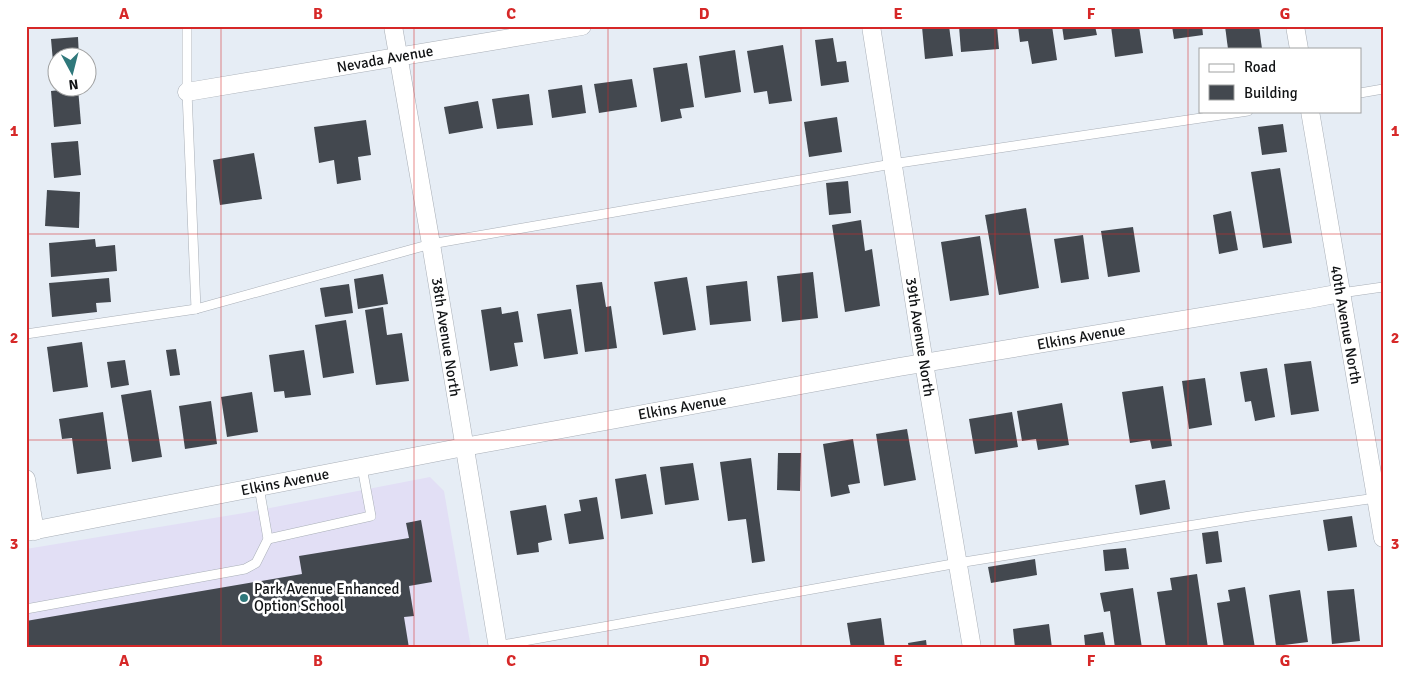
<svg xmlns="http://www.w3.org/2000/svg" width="1409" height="674" font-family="Signika,sans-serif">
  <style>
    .education { fill: #e2dff5 }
    .building { fill: #43484f }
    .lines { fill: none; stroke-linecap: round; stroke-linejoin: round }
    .service-casing { stroke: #a9afb7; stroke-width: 10 }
    .minor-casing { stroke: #a9afb7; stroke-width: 19 }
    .service { stroke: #fff; stroke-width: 9 }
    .minor { stroke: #fff; stroke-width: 18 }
    .grid { fill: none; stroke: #d62828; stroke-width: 1; stroke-opacity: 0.55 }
    .poi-dot { fill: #2f787b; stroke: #fff; stroke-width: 2 }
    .labels { text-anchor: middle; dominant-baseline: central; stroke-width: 5; stroke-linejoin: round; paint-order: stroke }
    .street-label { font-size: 15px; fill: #111315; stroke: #fff }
    .poi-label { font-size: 15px; fill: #111315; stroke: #fff; text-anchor: start }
    .neatline { fill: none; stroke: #d62828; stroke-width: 2 }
    .grid-label { font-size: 16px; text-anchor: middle; font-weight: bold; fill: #d62828 }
  </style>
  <rect width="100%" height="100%" fill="#e6edf5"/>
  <polygon class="education" points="430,477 444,491 471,648 26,648 26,549 244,513"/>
  <g class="building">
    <polygon points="933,26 949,26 953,56 925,59 922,27"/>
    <polygon points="959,26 997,26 999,49 961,52"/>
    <polygon points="1018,26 1052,26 1057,60 1032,64 1028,41 1020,42"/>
    <polygon points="1062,26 1095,26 1097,35 1064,40"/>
    <polygon points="1111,26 1139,26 1143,53 1115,57"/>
    <polygon points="1172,26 1202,26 1203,35 1174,39"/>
    <polygon points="1225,26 1259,26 1262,49 1228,49"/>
    <polygon points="78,37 79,58 58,58 58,73 54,73 51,39"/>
    <polygon points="833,38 837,62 846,61 849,82 821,86 815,40"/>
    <polygon points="783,45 792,101 769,104 767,91 754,93 747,51"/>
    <polygon points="735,50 741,92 705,98 699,56"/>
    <polygon points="687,63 694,107 680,109 682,118 661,122 653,68"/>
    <polygon points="632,79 637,107 599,113 594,84"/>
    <polygon points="582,85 586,113 552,118 548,90"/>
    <polygon points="78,88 81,124 54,127 51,91"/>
    <polygon points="529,94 533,125 497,129 492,99"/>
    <polygon points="478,101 483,128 449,134 444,107"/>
    <polygon points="837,117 842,152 809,157 804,122"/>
    <polygon points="366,120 371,155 358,157 361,180 337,184 334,160 319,163 314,127"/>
    <polygon points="1283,124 1287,152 1262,155 1258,127"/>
    <polygon points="78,141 81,175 54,178 51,143"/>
    <polygon points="254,153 262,199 220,205 213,160"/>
    <polygon points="1280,168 1292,243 1263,248 1251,172"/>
    <polygon points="848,181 851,213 829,215 826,183"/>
    <polygon points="47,190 80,192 79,228 45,226"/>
    <polygon points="1026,208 1039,288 999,295 985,215"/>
    <polygon points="1231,211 1238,250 1219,254 1213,215"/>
    <polygon points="861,220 865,251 872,249 880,306 845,312 832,225"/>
    <polygon points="1133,227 1140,272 1108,277 1101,231"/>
    <polygon points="1083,235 1089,279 1061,283 1054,239"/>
    <polygon points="980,236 989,295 950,301 941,242"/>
    <polygon points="95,239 96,247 115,245 117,271 51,277 49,243"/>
    <polygon points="813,272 818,318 782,322 777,276"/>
    <polygon points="383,274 388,304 358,309 354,279"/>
    <polygon points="687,277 696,330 663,335 654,282"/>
    <polygon points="109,278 111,302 96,303 97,312 52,317 49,283"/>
    <polygon points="747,281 751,321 710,325 706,286"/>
    <polygon points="602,282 606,307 611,306 617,348 585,352 576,285"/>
    <polygon points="349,284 353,313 325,317 320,288"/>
    <polygon points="383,307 387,335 402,333 409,381 376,385 365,310"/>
    <polygon points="501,307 502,314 518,311 523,342 514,343 518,366 490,371 481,310"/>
    <polygon points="571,309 578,354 544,359 537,314"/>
    <polygon points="346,320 354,373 323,378 315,325"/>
    <polygon points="82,342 88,387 53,392 47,347"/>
    <polygon points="176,349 180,375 170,376 166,350"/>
    <polygon points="304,350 311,395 285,398 284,391 274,392 269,355"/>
    <polygon points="125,360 129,385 111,388 107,362"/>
    <polygon points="1311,361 1319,411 1291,415 1284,364"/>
    <polygon points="1267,368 1275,417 1255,421 1251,401 1245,402 1240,372"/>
    <polygon points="1205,378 1212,425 1189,429 1182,381"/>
    <polygon points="1163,386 1172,446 1152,449 1150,440 1130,443 1122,392"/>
    <polygon points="151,390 162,457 132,462 121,395"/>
    <polygon points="252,392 258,432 227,437 221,397"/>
    <polygon points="211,401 217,444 185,449 179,406"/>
    <polygon points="1062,403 1069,445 1038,450 1036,439 1022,441 1017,411"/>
    <polygon points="103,412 111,469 77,474 72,438 62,439 59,419"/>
    <polygon points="1012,412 1018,447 975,454 969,419"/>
    <polygon points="907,429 916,480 884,486 876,434"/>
    <polygon points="853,439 860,483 848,485 850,493 831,497 823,444"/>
    <polygon points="778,453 801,453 800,491 777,490"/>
    <polygon points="751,458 765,561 752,563 746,519 728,521 720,462"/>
    <polygon points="693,463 699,500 665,505 660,467"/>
    <polygon points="646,474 653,514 621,519 615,479"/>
    <polygon points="1165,480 1170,509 1140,515 1135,485"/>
    <polygon points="597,497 604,539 569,544 564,514 581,511 579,500"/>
    <polygon points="546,505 552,540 538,543 539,552 517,555 510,511"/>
    <polygon points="1352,516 1357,547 1328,551 1323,520"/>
    <polygon points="421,520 432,582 409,586 414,616 404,617 409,648 26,648 26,621 302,574 299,556 409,538 406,523"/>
    <polygon points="1218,531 1222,562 1206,564 1202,533"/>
    <polygon points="1126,548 1129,569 1105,571 1103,550"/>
    <polygon points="1035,559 1037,575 991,583 988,567"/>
    <polygon points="1197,574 1208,648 1166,648 1157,592 1172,590 1170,578"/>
    <polygon points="1245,587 1255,648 1224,648 1217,603 1230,601 1228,590"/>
    <polygon points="1133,588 1142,648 1115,648 1110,611 1104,612 1100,593"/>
    <polygon points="1354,589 1360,641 1332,644 1327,591"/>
    <polygon points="1300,590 1308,642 1276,646 1269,595"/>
    <polygon points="881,618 885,648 851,648 847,623"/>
    <polygon points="1049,624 1052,648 1015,648 1013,629"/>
    <polygon points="1103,632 1106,648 1074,648 1074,647 1085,645 1084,635"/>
    <polygon points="926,640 927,648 909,648 908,643"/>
  </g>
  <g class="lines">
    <defs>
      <g id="service">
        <polyline points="187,26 187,92 196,309"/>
        <polyline points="1360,93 1383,89"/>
        <polyline points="1341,293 1383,287"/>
        <polyline points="26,334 196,309 431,244 892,164 1248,111"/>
        <polyline points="268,539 371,516 362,467"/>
        <polyline points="26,609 245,569 256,563 268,539 259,487"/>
        <polyline points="497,646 958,563 1250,516 1376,498"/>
      </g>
      <g id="minor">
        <polyline points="393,26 431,244 498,648"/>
        <polyline points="871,26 924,363 972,648"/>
        <polyline points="1295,26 1299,49"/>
        <polyline points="187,92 582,26"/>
        <polyline points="1310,111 1383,538"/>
        <polyline points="26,479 35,531"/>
        <polyline points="26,532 464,447 899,367 1309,299 1341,293"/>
      </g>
    </defs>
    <use href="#service" class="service-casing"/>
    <use href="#minor" class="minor-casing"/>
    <use href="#service" class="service"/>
    <use href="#minor" class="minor"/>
  </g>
  <path class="grid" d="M221,26V648M414,26V648M608,26V648M801,26V648M995,26V648M1188,26V648M26,234H1383M26,440H1383"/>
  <circle class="poi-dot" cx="244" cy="598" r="5"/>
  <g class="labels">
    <g class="street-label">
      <text transform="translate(385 59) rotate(-10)">Nevada Avenue</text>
      <text transform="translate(1346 325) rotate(80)">40th Avenue North</text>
      <text transform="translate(446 337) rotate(81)">38th Avenue North</text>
      <text transform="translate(920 337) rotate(81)">39th Avenue North</text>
      <text transform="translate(1081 337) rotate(-10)">Elkins Avenue</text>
      <text transform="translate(682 407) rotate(-10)">Elkins Avenue</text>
      <text transform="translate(285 482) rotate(-11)">Elkins Avenue</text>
    </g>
    <g class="poi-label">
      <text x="254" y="589">Park Avenue Enhanced<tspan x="254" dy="17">Option School</tspan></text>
    </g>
  </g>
  <rect width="1409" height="674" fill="none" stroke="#ffffff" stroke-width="55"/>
  <rect x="1199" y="48" width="162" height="65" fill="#ffffff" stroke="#a0a1a1"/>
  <rect x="1209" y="64" width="25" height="8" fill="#ffffff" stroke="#a0a1a1"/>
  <text x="1244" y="72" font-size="15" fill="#111315">Road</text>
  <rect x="1209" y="85" width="25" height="15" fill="#43484f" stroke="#a0a1a1"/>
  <text x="1244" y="98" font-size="15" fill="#111315">Building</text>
  <g transform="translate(72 72) rotate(173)"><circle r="24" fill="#ffffff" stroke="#a0a1a1"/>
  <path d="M0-4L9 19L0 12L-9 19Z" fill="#2f787b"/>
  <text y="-8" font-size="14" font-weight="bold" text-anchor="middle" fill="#111315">N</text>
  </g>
  <rect x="28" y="28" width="1354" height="618" class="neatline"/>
  <g class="grid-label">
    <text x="124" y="19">A</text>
    <text x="318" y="19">B</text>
    <text x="511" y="19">C</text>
    <text x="704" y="19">D</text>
    <text x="898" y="19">E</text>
    <text x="1091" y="19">F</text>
    <text x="1285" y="19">G</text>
    <text x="14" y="136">1</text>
    <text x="1395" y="136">1</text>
    <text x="14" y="343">2</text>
    <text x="1395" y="343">2</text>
    <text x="14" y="549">3</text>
    <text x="1395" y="549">3</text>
    <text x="124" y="666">A</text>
    <text x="318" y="666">B</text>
    <text x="511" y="666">C</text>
    <text x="704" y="666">D</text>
    <text x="898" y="666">E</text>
    <text x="1091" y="666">F</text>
    <text x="1285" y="666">G</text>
  </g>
</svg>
